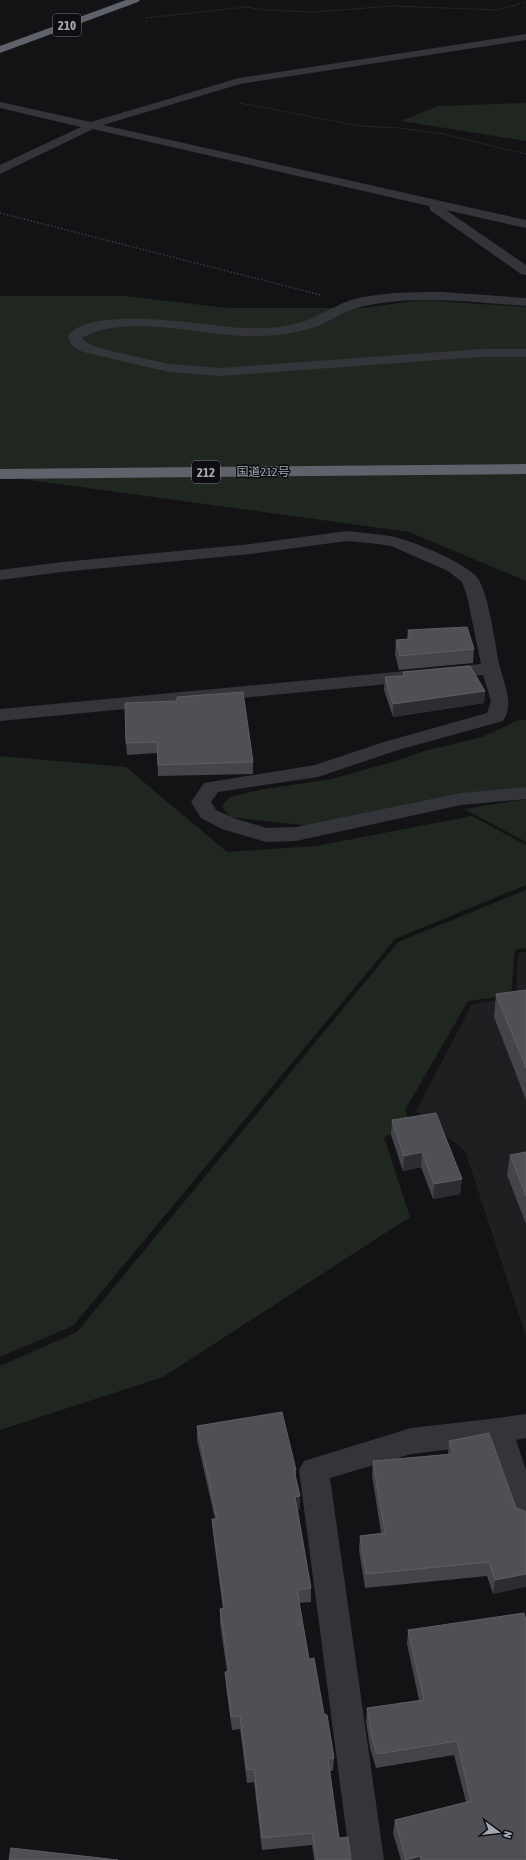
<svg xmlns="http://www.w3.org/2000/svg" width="526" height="1860" font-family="'Asap Condensed','Noto Sans JP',sans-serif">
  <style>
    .built { fill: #1f1f22 }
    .green { fill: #1f2720 }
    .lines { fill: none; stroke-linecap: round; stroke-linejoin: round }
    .path-far1 { stroke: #3a3c41; stroke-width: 1; stroke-dasharray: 1 1.5; stroke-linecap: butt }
    .path { stroke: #3a3c41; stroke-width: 1.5; stroke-dasharray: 1.5 2; stroke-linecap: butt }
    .minor { fill: #34353a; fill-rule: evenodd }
    .highway { fill: #60626b; fill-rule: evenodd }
    .wall { fill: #44454a }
    .shaded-wall { fill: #2c2d30 }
    .building { fill: #4f5056; stroke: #5c5e64 }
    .labels { text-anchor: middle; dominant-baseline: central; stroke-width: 3; stroke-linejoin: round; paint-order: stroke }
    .far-street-label { font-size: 12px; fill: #a4a9b5; stroke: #0e0e10 }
    .shield { fill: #0e0e10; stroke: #777a84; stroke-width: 1 }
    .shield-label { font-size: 13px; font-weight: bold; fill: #a4a9b5 }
  </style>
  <rect width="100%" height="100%" fill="#131315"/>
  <polygon class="built" points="526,952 526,1336 465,1151 416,1111 472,1004 516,997 518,953"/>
  <g class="green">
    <polygon points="526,103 526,141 401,121 438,106"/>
    <polygon points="0,296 125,296 228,308 363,308 422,300 526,307 526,581 409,532 0,476"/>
    <polygon points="519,720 526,720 526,787 465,795 311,826 230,817 222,806 230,797 259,790 332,779 396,761 424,751 482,737"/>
    <polygon points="0,756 126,767 227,852 316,846 472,816 526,845 526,885 395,939 73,1326 0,1357"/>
    <polygon points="526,799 526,842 464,809"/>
    <polygon points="526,890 526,948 515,950 511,995 468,1001 405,1110 411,1127 384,1137 410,1217 163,1377 0,1430 0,1366 77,1332 398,942"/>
  </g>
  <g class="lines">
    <g class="path-far1">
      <polyline points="146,18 246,7 265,10 313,12 393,6 497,10 526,2"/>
      <polyline points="240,103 359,126 400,128 443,134 526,154"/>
    </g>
    <polyline class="path" points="0,213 321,295"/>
    <g class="minor">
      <polygon points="526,34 526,40 240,84 103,125 526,220 526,228 446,210 526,265 526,275 521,274 430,210 429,206 93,129 0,174 0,165 81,127 0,108 0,102 91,122 239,78"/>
      <path d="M442,292L526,298V306C472,302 413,294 360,307C345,310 332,320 318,326C295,334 268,337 244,336C197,334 124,314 82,338L83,340L93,346L119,353L169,364L221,368L481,349H526V357H481L221,376L169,372L83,352L71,345L68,336C90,304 206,326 242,328C264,329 289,328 310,319C324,313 337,305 351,300C380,292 412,292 442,292Z"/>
      <path d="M347,531C363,533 380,534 395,537C413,541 471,565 479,580C490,601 494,639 499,663C503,682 515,703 503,721L398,750L318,777L218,792L211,802L216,810L236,819L267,828L296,827L461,793L526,787V799L461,805L296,841L266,842L222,829L201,818L191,802L204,783L315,765L384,742L487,713L491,701L483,675L0,721V709L481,664L467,596L462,582L448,571L391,546L378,544L347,541L251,554L62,572L0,580V570L62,562L251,544Z"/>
      <polygon points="526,1414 526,1438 516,1440 526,1470 526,1525 515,1522 488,1445 411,1454 330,1478 384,1860 350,1860 299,1470 304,1461 411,1428 498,1418"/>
    </g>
    <g class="highway">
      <polygon points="126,0 140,0 138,2 0,53 0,46"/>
      <polygon points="526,464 526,474 0,479 0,469"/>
    </g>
  </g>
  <g class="wall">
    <polygon points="408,630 474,649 473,663 399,670 395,654 396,640 407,639"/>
    <polygon points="403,672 485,691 484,703 393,717 384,690 385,677 403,676"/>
    <polygon points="177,697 253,762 253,774 158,776 157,753 127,755 126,743 177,701"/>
    <polygon points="526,990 526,1100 494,1017 496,994"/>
    <polygon points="392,1120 462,1179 460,1194 433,1199 421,1167 403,1171 391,1135"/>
    <polygon points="526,1152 526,1224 507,1175 510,1155"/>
    <polygon points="197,1426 296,1470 296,1479 300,1496 300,1509 298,1510 311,1588 311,1602 299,1603 309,1659 324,1714 334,1758 333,1771 330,1771 339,1838 351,1860 314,1860 312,1845 262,1850 254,1782 247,1783 240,1729 232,1730 226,1685 225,1672 227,1672 220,1623 220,1609 223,1609 213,1533 212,1519 215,1519 197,1440"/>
    <polygon points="449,1441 516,1508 493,1594 487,1576 365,1588 359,1550 360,1536 381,1533 372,1475 373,1461 448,1454"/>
    <polygon points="408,1630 526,1860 401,1860 393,1833 395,1820 466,1802 454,1755 376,1768 370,1748 366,1722 367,1708 419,1700 407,1644"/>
  </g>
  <g class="shaded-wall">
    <polygon points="485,691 484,703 393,717 393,704"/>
    <polygon points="422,1152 421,1167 403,1171 404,1156"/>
    <polygon points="462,1179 460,1194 433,1199 434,1184"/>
    <polygon points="300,1496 300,1509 295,1510 295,1497"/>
    <polygon points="526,1574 526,1587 493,1594 495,1580"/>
    <polygon points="420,1856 420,1860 406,1860"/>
  </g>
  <g class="building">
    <polygon points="467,627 474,649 400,656 396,640 410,639 408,630"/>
    <polygon points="470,666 485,691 393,704 385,677 404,676 403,672"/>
    <polygon points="243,692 253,762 158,765 157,742 126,743 125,703 177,701 177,697"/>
    <polygon points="526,990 526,1068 496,994"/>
    <polygon points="436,1113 462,1179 434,1184 422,1152 404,1156 392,1120"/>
    <polygon points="526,1152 526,1196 510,1155"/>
    <polygon points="282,1412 296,1470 294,1470 300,1496 295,1497 311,1588 297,1590 309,1659 314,1658 324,1714 327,1715 334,1758 328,1759 339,1838 348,1837 351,1860 317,1860 312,1833 262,1838 254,1769 247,1770 240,1716 231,1717 225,1672 229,1671 220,1609 224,1608 212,1519 217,1519 197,1426"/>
    <polygon points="489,1433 516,1508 525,1511 526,1515 526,1574 495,1580 489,1562 366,1574 360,1536 385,1533 373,1461 453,1454 449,1441"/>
    <polygon points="524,1613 526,1620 526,1860 421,1860 420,1856 406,1860 395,1820 471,1801 457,1741 377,1754 371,1734 367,1708 424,1700 408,1630"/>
    <polygon points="11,1848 118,1860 9,1860"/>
  </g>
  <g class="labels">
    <g class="far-street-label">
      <text x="263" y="472">国道212号</text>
    </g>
    <g class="shield">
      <rect x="53" y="14" width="28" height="22" rx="3"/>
      <rect x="192" y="461" width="28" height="22" rx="3"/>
    </g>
    <g class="shield-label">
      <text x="67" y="25">210</text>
      <text x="206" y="472">212</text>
    </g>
  </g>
  <g transform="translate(498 1832) rotate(105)" stroke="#0e0e10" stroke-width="3" paint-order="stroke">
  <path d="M0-3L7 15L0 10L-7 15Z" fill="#a4a9b5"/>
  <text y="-6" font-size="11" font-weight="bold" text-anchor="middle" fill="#a4a9b5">N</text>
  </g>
</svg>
